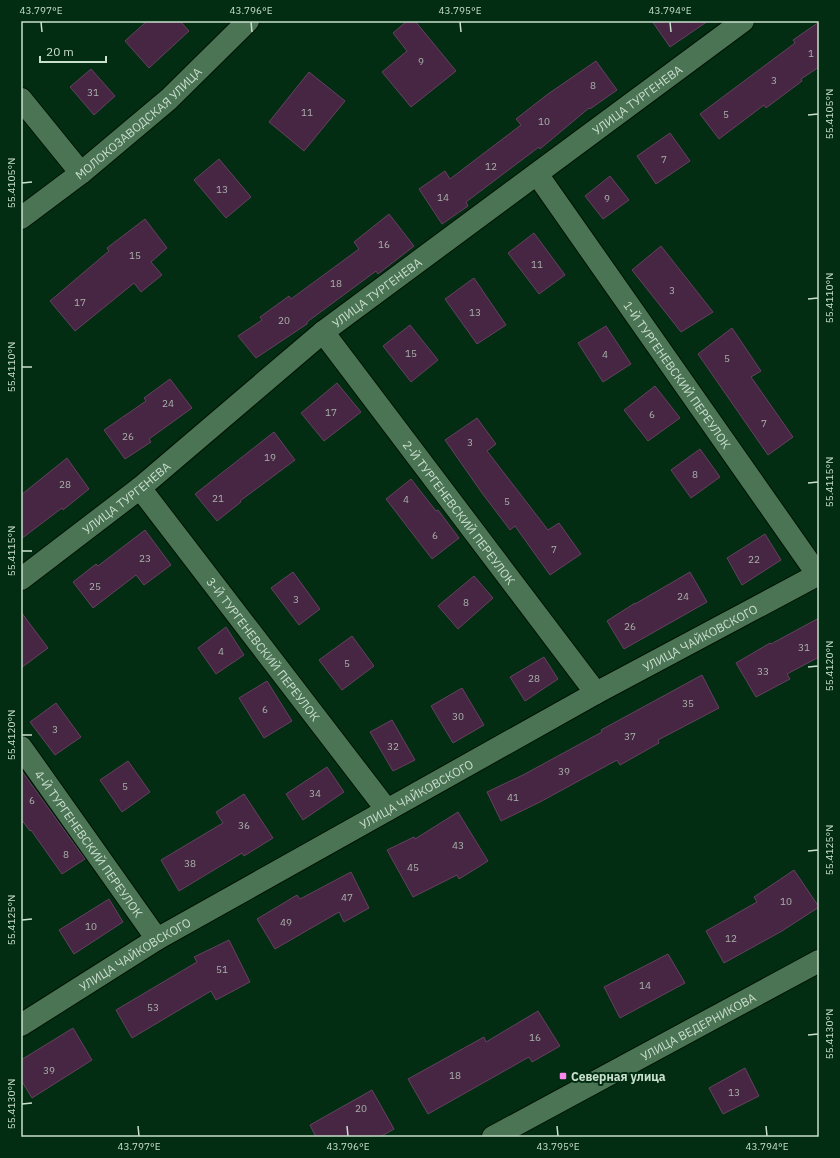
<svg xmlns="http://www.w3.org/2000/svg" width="840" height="1158" font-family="'IBM Plex Sans',sans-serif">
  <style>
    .building { fill: #472643; stroke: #654160 }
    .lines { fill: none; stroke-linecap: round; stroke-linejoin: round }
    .minor-casing { stroke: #001403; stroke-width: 24 }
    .tertiary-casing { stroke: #001403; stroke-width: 24 }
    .minor { stroke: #4b7455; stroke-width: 22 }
    .tertiary { stroke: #4b7455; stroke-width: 22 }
    .ticks { fill: none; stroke: #c9dfcd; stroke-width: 1.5 }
    .poi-dot { fill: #f788ec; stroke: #022d12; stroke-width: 1.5 }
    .labels { text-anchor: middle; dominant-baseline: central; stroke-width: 4; stroke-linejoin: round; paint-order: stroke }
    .number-label { font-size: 10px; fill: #a8b1aa }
    .street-label { font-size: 12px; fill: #c9dfcd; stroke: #022d12 }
    .poi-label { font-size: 12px; font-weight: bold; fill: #c9dfcd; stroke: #022d12; text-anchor: start }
    .neatline { fill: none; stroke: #c9dfcd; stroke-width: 1.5 }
    .ticks-label { font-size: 10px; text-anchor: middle; fill: #c9dfcd }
  </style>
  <rect width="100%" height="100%" fill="#022d12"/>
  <g class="building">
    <polygon points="147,21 180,21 189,31 149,68 125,41"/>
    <polygon points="407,21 415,21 456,71 411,107 382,72 407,51 393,33"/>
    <polygon points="652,21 708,21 670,47"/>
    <polygon points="819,22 819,67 801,79 802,81 766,108 764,105 719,139 700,114 795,43 793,40"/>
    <polygon points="596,61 617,90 590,109 589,108 540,149 539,147 466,202 468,206 442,224 419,189 445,171 450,179 521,125 516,119 548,94"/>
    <polygon points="91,69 115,96 94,115 70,87"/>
    <polygon points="309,72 345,101 304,151 269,122"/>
    <polygon points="670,133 690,161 656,184 637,156"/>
    <polygon points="219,159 251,197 226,218 194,180"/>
    <polygon points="610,176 629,200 603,219 585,196"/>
    <polygon points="389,214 414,246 378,274 376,271 307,322 307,324 256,358 238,336 262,320 260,317 289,296 291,299 359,249 354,242"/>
    <polygon points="145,219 167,248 151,262 162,275 141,292 134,283 75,331 50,301 109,251 107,248"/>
    <polygon points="534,233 565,275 539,294 508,253"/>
    <polygon points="661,246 713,312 681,332 632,270"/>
    <polygon points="474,278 506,325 477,344 445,299"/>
    <polygon points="410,325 438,360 411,382 383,346"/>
    <polygon points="606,326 631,364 603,382 578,343"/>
    <polygon points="732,328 761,371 751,377 793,437 768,455 698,354"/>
    <polygon points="170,379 192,408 149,439 151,442 125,459 104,430 146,401 144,398"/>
    <polygon points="337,383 361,412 324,441 301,413"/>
    <polygon points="655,386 680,418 648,441 624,410"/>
    <polygon points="477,418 496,444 487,451 548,530 559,523 581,554 550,575 515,526 510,530 482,493 445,440"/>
    <polygon points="274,432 295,460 240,501 241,502 217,521 195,494"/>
    <polygon points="700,449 720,477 691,498 671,470"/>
    <polygon points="67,458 89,489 63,510 62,508 21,539 21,495"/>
    <polygon points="411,479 436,511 438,510 459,538 432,559 386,499"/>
    <polygon points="145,530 171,565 144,585 136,575 93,608 73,582 96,564 98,566"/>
    <polygon points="765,534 781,560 742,585 727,558"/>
    <polygon points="293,572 320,609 299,625 271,588"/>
    <polygon points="690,572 707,602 624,649 607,621 635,603 635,604"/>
    <polygon points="474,576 493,598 458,629 438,606"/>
    <polygon points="21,612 48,648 21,668"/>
    <polygon points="819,618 819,657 787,674 790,679 756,697 736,663 770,643 771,644"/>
    <polygon points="226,627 244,655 216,674 198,648"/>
    <polygon points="352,636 374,666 342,690 319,660"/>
    <polygon points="544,657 558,679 525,701 510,677"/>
    <polygon points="702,675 719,708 658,740 659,743 620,765 617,760 540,802 501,821 487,792 523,775 602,732 601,730"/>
    <polygon points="267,681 292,721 264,738 239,698"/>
    <polygon points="462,688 484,725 453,743 431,706"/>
    <polygon points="56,703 81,737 55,755 30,722"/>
    <polygon points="392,720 415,760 393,771 370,732"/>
    <polygon points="128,761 150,792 122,812 100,780"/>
    <polygon points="327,767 344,792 303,820 286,794"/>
    <polygon points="21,770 85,859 62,874 31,830 30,831 21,819"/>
    <polygon points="244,794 273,838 244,856 242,853 179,891 161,860 223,823 216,812"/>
    <polygon points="458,812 488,861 459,879 457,875 413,897 387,850 414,837 415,839"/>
    <polygon points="794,870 819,907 782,931 724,963 706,931 757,902 754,897"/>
    <polygon points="351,872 369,908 344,922 339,912 275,949 257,919 297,895 300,899"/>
    <polygon points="109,899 123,922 74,954 59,930"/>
    <polygon points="229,940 250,982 216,1000 211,991 132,1038 116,1010 197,962 194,957"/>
    <polygon points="668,954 685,983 620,1018 604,987"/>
    <polygon points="538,1011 560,1046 532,1062 529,1057 428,1114 408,1079 484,1037 486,1042"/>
    <polygon points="73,1028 92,1060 32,1098 21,1080 21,1060"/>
    <polygon points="745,1068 759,1096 723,1114 709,1088"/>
    <polygon points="372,1090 394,1129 380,1137 316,1137 310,1125"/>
  </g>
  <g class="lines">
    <defs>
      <g id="minor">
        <polyline points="21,99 81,173"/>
        <path id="s1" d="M537,174L818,575"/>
        <path id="s2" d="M21,218L81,173L169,99L248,21"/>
        <path id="s3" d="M323,332L596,693"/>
        <path id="s4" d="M140,488L387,810"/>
        <path id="s5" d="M21,579L140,488L323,332L743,21"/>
        <path id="s6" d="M21,747L157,939"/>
        <path id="s7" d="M21,1025L157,939L596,693L819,574"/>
      </g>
      <g id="tertiary">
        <path id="s8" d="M493,1137L819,961"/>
      </g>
    </defs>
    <use href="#minor" class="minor-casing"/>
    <use href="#tertiary" class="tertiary-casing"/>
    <use href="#minor" class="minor"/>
    <use href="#tertiary" class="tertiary"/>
  </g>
  <path class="ticks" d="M41,22L42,32M251,22L252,32M460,22L461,32M670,22L671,32M808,115L818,114M22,183L32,182M808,299L818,298M22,367H32M808,483L818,482M22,551H32M808,667L818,666M22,735H32M808,851L818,850M22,920L32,919M808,1035L818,1034M22,1104L32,1103M138,1126L139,1136M347,1126L348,1136M557,1126L558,1136M766,1126L767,1136"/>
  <rect class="poi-dot" x="559" y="1072" width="8" height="8" rx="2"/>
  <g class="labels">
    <g class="number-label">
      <text x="811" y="53">1</text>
      <text x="421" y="61">9</text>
      <text x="774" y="80">3</text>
      <text x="593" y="85">8</text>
      <text x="93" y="92">31</text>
      <text x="307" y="112">11</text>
      <text x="726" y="114">5</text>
      <text x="544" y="121">10</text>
      <text x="664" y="159">7</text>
      <text x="491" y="166">12</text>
      <text x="222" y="189">13</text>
      <text x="443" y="197">14</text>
      <text x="607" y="198">9</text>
      <text x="384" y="244">16</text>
      <text x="135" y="255">15</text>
      <text x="537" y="264">11</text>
      <text x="336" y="283">18</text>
      <text x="672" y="290">3</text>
      <text x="80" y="302">17</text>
      <text x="475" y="312">13</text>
      <text x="284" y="320">20</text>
      <text x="411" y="353">15</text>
      <text x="605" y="354">4</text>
      <text x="727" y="358">5</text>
      <text x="168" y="403">24</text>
      <text x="331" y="412">17</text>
      <text x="652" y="414">6</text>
      <text x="764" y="423">7</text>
      <text x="128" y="436">26</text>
      <text x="470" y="442">3</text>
      <text x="270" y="457">19</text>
      <text x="695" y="474">8</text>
      <text x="65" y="484">28</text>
      <text x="218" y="498">21</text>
      <text x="406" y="499">4</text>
      <text x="507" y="501">5</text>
      <text x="435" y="535">6</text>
      <text x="554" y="549">7</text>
      <text x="145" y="558">23</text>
      <text x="754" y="559">22</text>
      <text x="95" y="586">25</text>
      <text x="683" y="596">24</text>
      <text x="296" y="599">3</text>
      <text x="466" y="602">8</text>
      <text x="630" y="626">26</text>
      <text x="804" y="647">31</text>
      <text x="221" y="651">4</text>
      <text x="347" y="663">5</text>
      <text x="763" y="671">33</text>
      <text x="534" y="678">28</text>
      <text x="688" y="703">35</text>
      <text x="265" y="709">6</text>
      <text x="458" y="716">30</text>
      <text x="55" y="729">3</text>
      <text x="630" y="736">37</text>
      <text x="393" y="746">32</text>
      <text x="564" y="771">39</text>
      <text x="125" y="786">5</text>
      <text x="315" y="793">34</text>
      <text x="513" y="797">41</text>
      <text x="32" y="800">6</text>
      <text x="244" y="825">36</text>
      <text x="458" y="845">43</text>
      <text x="66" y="854">8</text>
      <text x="190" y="863">38</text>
      <text x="413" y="867">45</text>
      <text x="347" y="897">47</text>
      <text x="786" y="901">10</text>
      <text x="286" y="922">49</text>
      <text x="91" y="926">10</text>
      <text x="731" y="938">12</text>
      <text x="222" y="969">51</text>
      <text x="645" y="985">14</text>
      <text x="153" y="1007">53</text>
      <text x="535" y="1037">16</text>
      <text x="49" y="1070">39</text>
      <text x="455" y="1075">18</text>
      <text x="734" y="1092">13</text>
      <text x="361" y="1108">20</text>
    </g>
    <g class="street-label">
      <text stroke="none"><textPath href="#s5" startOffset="781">УЛИЦА ТУРГЕНЕВА</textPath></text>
      <text stroke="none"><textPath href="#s2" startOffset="151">МОЛОКОЗАВОДСКАЯ УЛИЦА</textPath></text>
      <text stroke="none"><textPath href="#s5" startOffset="457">УЛИЦА ТУРГЕНЕВА</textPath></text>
      <text stroke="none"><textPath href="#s1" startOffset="245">1-Й ТУРГЕНЕВСКИЙ ПЕРЕУЛОК</textPath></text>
      <text stroke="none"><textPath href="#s5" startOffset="133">УЛИЦА ТУРГЕНЕВА</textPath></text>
      <text stroke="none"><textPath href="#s3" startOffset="226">2-Й ТУРГЕНЕВСКИЙ ПЕРЕУЛОК</textPath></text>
      <text stroke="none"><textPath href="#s7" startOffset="782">УЛИЦА ЧАЙКОВСКОГО</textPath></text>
      <text stroke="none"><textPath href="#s4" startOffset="203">3-Й ТУРГЕНЕВСКИЙ ПЕРЕУЛОК</textPath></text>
      <text stroke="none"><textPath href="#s7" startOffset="458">УЛИЦА ЧАЙКОВСКОГО</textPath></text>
      <text stroke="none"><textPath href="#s6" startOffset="118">4-Й ТУРГЕНЕВСКИЙ ПЕРЕУЛОК</textPath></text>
      <text stroke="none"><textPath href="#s7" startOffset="134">УЛИЦА ЧАЙКОВСКОГО</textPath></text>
      <text stroke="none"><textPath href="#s8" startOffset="233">УЛИЦА ВЕДЕРНИКОВА</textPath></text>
    </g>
    <g class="poi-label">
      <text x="571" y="1076">Северная улица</text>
    </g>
  </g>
  <rect width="840" height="1158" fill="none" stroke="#022d12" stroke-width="44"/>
  <path d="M40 56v6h66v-6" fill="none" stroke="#c9dfcd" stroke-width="2"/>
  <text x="46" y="56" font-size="12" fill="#c9dfcd" stroke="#022d12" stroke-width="3" paint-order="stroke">20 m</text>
  <rect x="22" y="22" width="796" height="1114" class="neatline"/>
  <g class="ticks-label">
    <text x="41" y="14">43.797°E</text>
    <text x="251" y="14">43.796°E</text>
    <text x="460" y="14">43.795°E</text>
    <text x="670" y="14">43.794°E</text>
    <text transform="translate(829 114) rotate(-90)" y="4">55.4105°N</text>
    <text transform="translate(11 183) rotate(-90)" y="4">55.4105°N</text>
    <text transform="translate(829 298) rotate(-90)" y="4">55.4110°N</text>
    <text transform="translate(11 367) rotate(-90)" y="4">55.4110°N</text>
    <text transform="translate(829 482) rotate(-90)" y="4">55.4115°N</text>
    <text transform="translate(11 551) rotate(-90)" y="4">55.4115°N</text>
    <text transform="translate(829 666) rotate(-90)" y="4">55.4120°N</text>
    <text transform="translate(11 735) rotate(-90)" y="4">55.4120°N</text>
    <text transform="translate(829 850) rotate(-90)" y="4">55.4125°N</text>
    <text transform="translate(11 920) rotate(-90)" y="4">55.4125°N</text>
    <text transform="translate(829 1034) rotate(-90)" y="4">55.4130°N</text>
    <text transform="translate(11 1104) rotate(-90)" y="4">55.4130°N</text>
    <text x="139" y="1150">43.797°E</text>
    <text x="348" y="1150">43.796°E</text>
    <text x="558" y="1150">43.795°E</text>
    <text x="767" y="1150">43.794°E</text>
  </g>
</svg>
